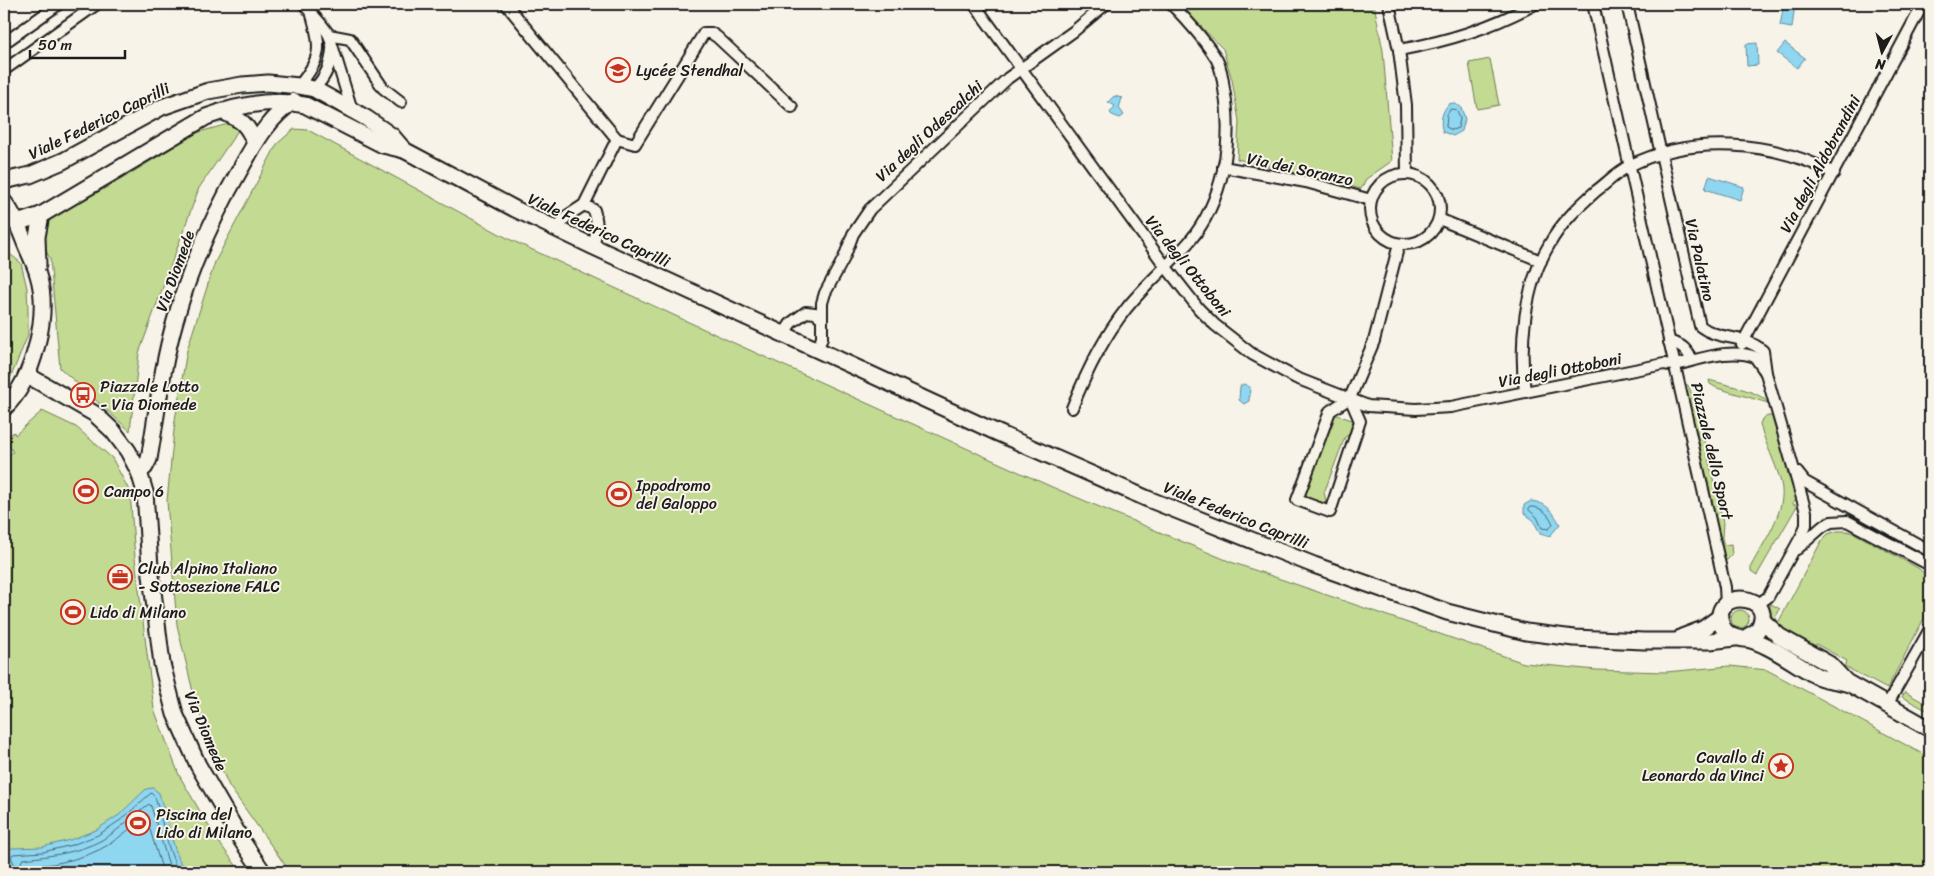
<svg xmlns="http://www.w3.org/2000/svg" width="1934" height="876" font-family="Sriracha,sans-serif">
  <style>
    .green { fill: #c2da91; stroke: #6f7b56 }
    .water { fill: #8fd6f1; stroke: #618c9c }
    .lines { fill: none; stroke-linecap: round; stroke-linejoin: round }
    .shore { stroke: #4a6671; stroke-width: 1 }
    .street-casing { stroke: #1c1c1c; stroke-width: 14 }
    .secondary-casing { stroke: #1c1c1c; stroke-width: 19 }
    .street { stroke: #f7f3e8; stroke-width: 10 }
    .secondary { stroke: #f7f3e8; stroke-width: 15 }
    .labels { text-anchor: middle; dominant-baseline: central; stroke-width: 4; stroke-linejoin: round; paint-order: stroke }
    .poi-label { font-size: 16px; fill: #1c1c1c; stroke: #f7f3e8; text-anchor: start }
    .street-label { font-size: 16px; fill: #1c1c1c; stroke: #f7f3e8 }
  </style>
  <rect width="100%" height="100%" fill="#f7f3e8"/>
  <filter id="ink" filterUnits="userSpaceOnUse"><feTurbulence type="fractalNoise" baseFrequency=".02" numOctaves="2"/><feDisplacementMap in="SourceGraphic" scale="10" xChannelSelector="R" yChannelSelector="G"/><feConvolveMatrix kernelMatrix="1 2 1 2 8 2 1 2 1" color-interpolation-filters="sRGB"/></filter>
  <g filter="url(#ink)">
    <g class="green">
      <polygon points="1179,4 1374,4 1383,51 1392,161 1366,179 1361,189 1237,159 1239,121 1232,80 1223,49"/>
      <polygon points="1490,59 1499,105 1477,109 1469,63"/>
      <polygon points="235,122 243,123 199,188 139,353 130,431 60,368 50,259 32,223 69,208 120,180 196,133"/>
      <polygon points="294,129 308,130 509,239 734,343 1052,487 1231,562 1524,663 1596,670 1666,672 1730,666 1767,670 1930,758 1930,872 290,872 229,786 210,744 194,696 177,625 167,501 175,420 187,350 215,262 277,144"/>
      <polygon points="4,249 21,263 27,288 28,309 28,335 10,379 4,383"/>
      <path d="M1709,380C1722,384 1761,391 1768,403L1717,388L1710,384Z"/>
      <polygon points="1685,384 1688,385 1691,392 1698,413 1723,522 1722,538 1724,545 1731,544 1732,555 1727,560 1725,560"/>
      <polygon points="42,411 76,427 112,458 130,492 135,558 154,709 179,775 215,837 241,872 4,872 4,457 13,452 6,441 7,437 14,432 15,435"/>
      <polygon points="1334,414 1355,421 1351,434 1345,437 1324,493 1326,500 1325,503 1300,496 1306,489 1329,431 1327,425"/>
      <path d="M1768,416H1772L1797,499L1792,503L1797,506L1757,575L1751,571V566C1763,543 1788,510 1781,483C1776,463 1765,444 1760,424L1762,419Z"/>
      <path d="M1837,531H1846L1854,533L1918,568L1930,579V607L1887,689L1844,666L1847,661L1816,644L1813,649C1797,640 1761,628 1771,604L1780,609L1775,618L1778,623L1822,540L1828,534Z"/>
      <circle cx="1740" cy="619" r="9"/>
      <polygon points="1905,692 1930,706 1930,712 1902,697"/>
    </g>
    <g class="water">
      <polygon points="1784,4 1795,4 1792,28 1780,26"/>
      <polygon points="1757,43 1758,65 1747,66 1746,44"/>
      <polygon points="1785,43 1805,58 1797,68 1777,53"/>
      <polygon points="1114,96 1122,98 1119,108 1124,115 1120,118 1112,115 1110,113 1115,106 1108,102"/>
      <path d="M1453,103L1461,107L1465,119L1462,131L1453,136L1443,132C1439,123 1442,110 1449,104Z"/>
      <polygon points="1709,176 1744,187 1740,200 1705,189"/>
      <polygon points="1244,384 1250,387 1249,401 1244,404 1239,400 1240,386"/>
      <path d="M1531,501C1548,503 1552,511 1560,524L1550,536L1540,533L1533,520L1524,513V505Z"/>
      <polygon points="153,788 159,793 175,849 184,872 14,872 5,856 7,850 13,848 42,847 70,840 96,830 119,815 146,789"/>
    </g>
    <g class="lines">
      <g class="shore">
        <polygon points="1451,109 1457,110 1460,119 1458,128 1452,130 1446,127 1447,115"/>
        <path d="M1530,507C1541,506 1549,514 1553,524L1549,529L1542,528L1537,517L1529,510Z"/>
        <polyline points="18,872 11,857 13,854 43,852 72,845 98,835 122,819 151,793 155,797 170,851 178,872"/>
        <path d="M25,872L21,862L23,859C50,856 78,853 102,840C120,830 133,815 149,804L151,806L171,872"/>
        <path d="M32,872L34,866C56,865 89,857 108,845C121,837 132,826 145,818L147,820L163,872"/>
      </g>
      <defs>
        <g id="street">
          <path d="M304,4C312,15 322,23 329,35L352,110"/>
          <polyline points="506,4 617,139"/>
          <path d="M974,4L1166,267L1199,309L1215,325L1252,354L1296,378L1368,406L1416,409L1451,407L1664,364C1675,366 1681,364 1691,361C1710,356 1736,349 1755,357L1766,373"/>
          <polyline points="1389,4 1399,50 1406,105 1407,174"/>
          <polyline points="1593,4 1725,587 1726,605"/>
          <path d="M1627,4L1700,326C1719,341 1744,334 1763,351L1766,373L1806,512V525L1802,535L1768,597L1757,605"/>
          <polyline points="329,35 350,39 383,88 401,102"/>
          <polyline points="4,43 59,4"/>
          <path d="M1399,50C1449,41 1490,28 1535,4"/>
          <polyline points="4,70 97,4"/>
          <path d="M299,86C321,58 322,49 312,15"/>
          <path d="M314,89C325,78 331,66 332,49"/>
          <polyline points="617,139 635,144 704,33 711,33 717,37 792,107"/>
          <polyline points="1223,167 1306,182 1371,200"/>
          <circle cx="1405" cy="209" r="35"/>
          <path d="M584,205L594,210C598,224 598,233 592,246"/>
          <polyline points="1439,219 1541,261"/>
          <polyline points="556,229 567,216 584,205 617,139"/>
          <polyline points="783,335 791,323 806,312 815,313 822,318"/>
          <path d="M1669,342C1682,344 1686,349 1692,360"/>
          <polyline points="1742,344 1923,4"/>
          <polyline points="817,350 822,338 822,303 825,293 844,258 853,234 870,209 1008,78 1074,31 1106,4"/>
          <path d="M1525,392C1519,344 1524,287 1549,245C1561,223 1578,207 1596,191C1607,183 1617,172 1629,166C1692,134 1773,141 1834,173"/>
          <polyline points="1350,398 1360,421 1330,512 1297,500 1330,411 1350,398 1374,341 1399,244"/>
          <path d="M1072,408C1086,373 1103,338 1126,309C1145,285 1169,265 1189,242C1223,202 1234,141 1224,89C1223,80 1221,68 1217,60C1205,40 1187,20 1171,4"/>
          <polyline points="1797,472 1805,482 1930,551"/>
          <polyline points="1797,549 1822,527 1831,522 1847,521 1930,565"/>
          <polyline points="1887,705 1930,629"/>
        </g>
        <g id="secondary">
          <path d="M222,111C242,121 246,122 255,143"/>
          <polyline points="4,181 30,175 63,161 162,107 208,91 242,85 268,83 299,86 314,89 366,118 392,136 404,150"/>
          <path d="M4,202C14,214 19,228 25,243C29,253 35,264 38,275C50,314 34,380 4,408"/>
          <path d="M17,223L41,215L206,117C238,105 271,98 305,105L383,145L404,150L515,209L592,246L998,433L1148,499L1314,565L1447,612L1526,632L1574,638L1644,641H1710L1735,638"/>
          <polyline points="38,265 37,237 41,215"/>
          <polyline points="27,375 95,414 113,431 128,451 139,472 145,492 150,567 162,664 175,714 198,765 242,841 263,872"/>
          <path d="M139,472L145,467L149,459C157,413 162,366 175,321C190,268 213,216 241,168C255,143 269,117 294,101"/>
          <polyline points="1762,620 1779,636 1829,664 1846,682 1930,729"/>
          <polyline points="1682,637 1703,629 1721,616"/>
          <path d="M1745,638L1757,631C1782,592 1707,587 1722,626C1726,635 1735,638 1744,639C1764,640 1799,667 1819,677C1829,681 1839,680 1849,684"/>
        </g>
      </defs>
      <use href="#street" class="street-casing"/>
      <use href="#secondary" class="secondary-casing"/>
      <use href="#street" class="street"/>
      <use href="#secondary" class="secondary"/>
    </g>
  </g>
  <defs>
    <symbol id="school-ring" viewBox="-11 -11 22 22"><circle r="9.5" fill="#f7f3e8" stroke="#c8321e" stroke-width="1.5"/><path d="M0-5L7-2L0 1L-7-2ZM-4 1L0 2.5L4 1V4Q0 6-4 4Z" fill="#c8321e"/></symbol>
    <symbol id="bus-ring" viewBox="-11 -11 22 22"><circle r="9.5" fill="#f7f3e8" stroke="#c8321e" stroke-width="1.5"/><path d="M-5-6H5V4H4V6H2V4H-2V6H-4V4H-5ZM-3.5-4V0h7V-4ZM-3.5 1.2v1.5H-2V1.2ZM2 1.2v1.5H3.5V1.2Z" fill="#c8321e"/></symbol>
    <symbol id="stadium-ring" viewBox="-11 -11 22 22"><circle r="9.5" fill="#f7f3e8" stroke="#c8321e" stroke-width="1.5"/><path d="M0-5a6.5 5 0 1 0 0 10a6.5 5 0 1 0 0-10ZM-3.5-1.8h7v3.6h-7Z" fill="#c8321e"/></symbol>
    <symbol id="office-ring" viewBox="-11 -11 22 22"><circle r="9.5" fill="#f7f3e8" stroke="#c8321e" stroke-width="1.5"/><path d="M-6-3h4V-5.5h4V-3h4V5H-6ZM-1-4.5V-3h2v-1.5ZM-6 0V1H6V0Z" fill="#c8321e"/></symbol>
    <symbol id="sight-ring" viewBox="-11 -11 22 22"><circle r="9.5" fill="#f7f3e8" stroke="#c8321e" stroke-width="1.5"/><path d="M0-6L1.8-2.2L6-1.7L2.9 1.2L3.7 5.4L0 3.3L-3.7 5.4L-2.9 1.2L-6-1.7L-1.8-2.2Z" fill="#c8321e"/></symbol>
  </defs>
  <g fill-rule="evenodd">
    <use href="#school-ring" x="604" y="56" width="28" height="28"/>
    <use href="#bus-ring" x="69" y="381" width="28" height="28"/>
    <use href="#stadium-ring" x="72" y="477" width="28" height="28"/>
    <use href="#stadium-ring" x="605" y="480" width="28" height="28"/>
    <use href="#office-ring" x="106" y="563" width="28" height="28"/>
    <use href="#stadium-ring" x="59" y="598" width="28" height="28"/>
    <use href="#sight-ring" x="1767" y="752" width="28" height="28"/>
    <use href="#stadium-ring" x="124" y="809" width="28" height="28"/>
  </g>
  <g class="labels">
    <g class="poi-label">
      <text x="636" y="70">Lycée Stendhal</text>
      <text x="100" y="386">Piazzale Lotto<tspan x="100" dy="18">- Via Diomede</tspan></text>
      <text x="636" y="485">Ippodromo<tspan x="636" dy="18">del Galoppo</tspan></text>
      <text x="104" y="491">Campo 6</text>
      <text x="138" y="568">Club Alpino Italiano<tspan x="138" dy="18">- Sottosezione FALC</tspan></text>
      <text x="90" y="612">Lido di Milano</text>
      <text x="1764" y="757" text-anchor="end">Cavallo di<tspan x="1764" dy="18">Leonardo da Vinci</tspan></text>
      <text x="156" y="814">Piscina del<tspan x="156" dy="18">Lido di Milano</tspan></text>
    </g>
    <g class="street-label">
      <text transform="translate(99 121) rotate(-26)">Viale Federico Caprilli</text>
      <text transform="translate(929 131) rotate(-43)">Via degli Odescalchi</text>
      <text transform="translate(1820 164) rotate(-62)">Via degli Aldobrandini</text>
      <text transform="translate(1300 169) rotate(12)">Via dei Soranzo</text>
      <text transform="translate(599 230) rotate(25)">Viale Federico Caprilli</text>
      <text transform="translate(1700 260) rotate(77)">Via Palatino</text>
      <text transform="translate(1188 266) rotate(51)">Via degli Ottoboni</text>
      <text transform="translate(175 271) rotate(-70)">Via Diomede</text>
      <text transform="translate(1560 370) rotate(-11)">Via degli Ottoboni</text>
      <text transform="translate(1712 451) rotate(77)">Piazzale dello Sport</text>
      <text transform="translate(1236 515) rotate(22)">Viale Federico Caprilli</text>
      <text transform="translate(206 731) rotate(67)">Via Diomede</text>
    </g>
  </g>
  <rect width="1934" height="876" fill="none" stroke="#f7f3e8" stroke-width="20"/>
  <rect x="10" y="10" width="1914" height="856" fill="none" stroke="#1c1c1c" stroke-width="2" filter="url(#ink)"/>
  <g transform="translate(1882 52) rotate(187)" stroke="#f7f3e8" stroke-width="4" paint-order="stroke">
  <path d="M0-4L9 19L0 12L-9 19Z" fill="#1c1c1c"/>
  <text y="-8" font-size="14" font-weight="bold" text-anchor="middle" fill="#1c1c1c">N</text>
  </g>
  <path d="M30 50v8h95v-8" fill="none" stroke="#1c1c1c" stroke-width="2.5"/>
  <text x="38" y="50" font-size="15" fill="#1c1c1c" stroke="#f7f3e8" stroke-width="4" paint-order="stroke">50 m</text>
</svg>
